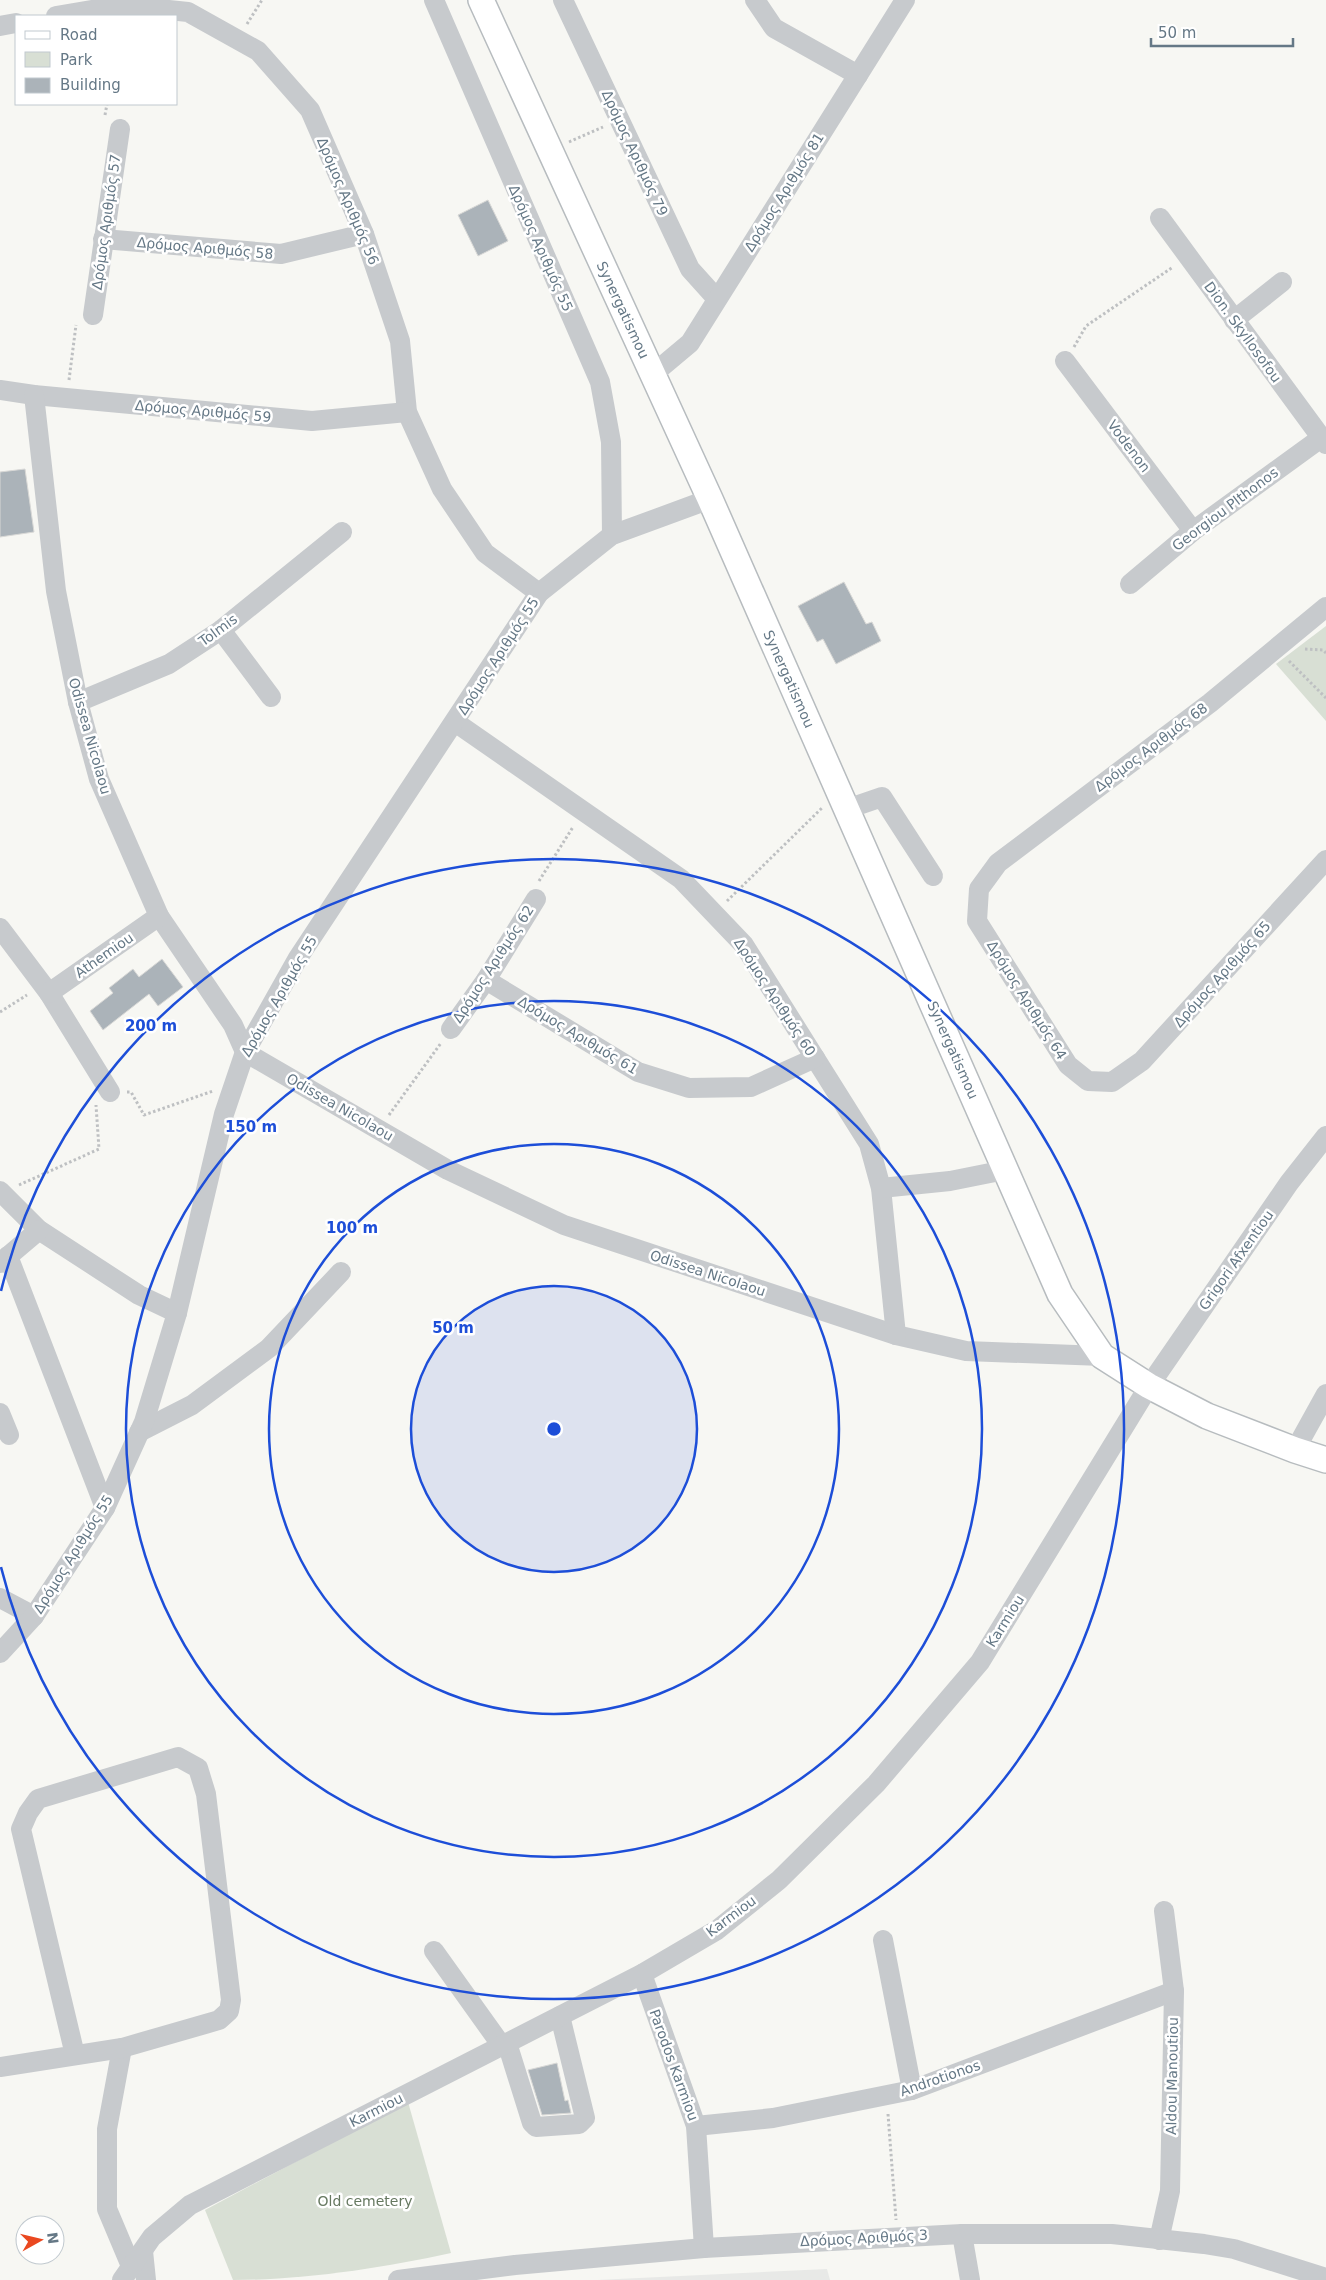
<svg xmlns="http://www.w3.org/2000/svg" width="1326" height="2280" font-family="'DejaVu Sans',sans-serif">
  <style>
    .built { fill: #e8e9e7 }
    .green { fill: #d8dfd4 }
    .building { fill: #abb3b9; stroke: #d8d8d6 }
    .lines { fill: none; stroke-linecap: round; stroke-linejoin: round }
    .major-casing { stroke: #b7bcbf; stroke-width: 28 }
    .path { stroke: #bec0c2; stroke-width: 3; stroke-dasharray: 2.5 2.5; stroke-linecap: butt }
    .minor { stroke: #c7cacd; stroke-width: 20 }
    .major { stroke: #fff; stroke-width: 25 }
    .ring { fill: none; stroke: #1d4ed8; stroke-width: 2.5 }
    .labels { text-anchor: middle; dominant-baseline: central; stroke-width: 5; stroke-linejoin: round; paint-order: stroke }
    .street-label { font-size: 14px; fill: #657886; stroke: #fff }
    .park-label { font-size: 14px; fill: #667860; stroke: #fff }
    .centre { fill: #1d4ed8; stroke: #fff; stroke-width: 2.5 }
    .ring-label { font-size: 15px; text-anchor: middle; font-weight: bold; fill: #1d4ed8; stroke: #fff; stroke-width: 5; stroke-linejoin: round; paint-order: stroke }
  </style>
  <rect width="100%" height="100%" fill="#f7f7f3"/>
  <polygon class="built" points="827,2269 830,2280 597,2280"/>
  <g class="green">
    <polygon points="1326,626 1326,721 1276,664"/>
    <path d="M408,2102L451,2253C383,2268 303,2280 233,2280L205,2210Z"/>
  </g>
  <g class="building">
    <polygon points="488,200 508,241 478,256 458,215"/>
    <polygon points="25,469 34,532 0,537 0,472"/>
    <polygon points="844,582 866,624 872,622 881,641 836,664 823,639 817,642 798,606"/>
    <polygon points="162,959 183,987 158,1006 149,994 103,1030 90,1011 113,993 109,988 133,969 139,977"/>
    <polygon points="557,2063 565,2101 568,2100 571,2113 542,2115 528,2070"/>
  </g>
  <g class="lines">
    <defs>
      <polyline id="major" points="481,0 710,499 1060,1294 1102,1356 1149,1386 1207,1416 1295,1450 1326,1460"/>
    </defs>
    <use href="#major" class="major-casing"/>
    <g class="path">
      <polyline points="247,24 262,0"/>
      <polyline points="105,115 107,104"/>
      <polyline points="569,142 603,127"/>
      <polyline points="1074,347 1086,326 1173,267"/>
      <polyline points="69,380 76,325"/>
      <polyline points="1305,649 1323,650 1326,653"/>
      <polyline points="1289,661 1326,698"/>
      <polyline points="539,881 573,827"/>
      <polyline points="727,901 823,807"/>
      <polyline points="0,1012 27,995"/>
      <polyline points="127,1092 131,1092 144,1115 213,1091"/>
      <polyline points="389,1115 441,1043"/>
      <polyline points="19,1185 99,1149 96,1105"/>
      <polyline points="888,2114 896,2220"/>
    </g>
    <g class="minor">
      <polyline points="434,0 600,382 611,442 612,535"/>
      <polyline points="563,0 690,269 717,299"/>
      <polyline points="755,0 774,28 858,75"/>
      <polyline points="56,16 122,5 188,12 258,51 310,110 364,234 400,341 407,412 442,489 485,553 539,593"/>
      <polyline points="0,26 16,23"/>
      <polyline points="1160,218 1326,444"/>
      <polyline points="103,239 281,254 364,234"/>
      <polyline points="93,315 120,129"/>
      <polyline points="1234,320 1282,282"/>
      <polyline points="1065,361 1193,531"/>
      <polyline points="653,374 690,343 905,0"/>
      <polyline points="0,390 34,395 312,421 407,412"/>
      <polyline points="34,395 56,591 78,702 99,779 159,916 233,1025 245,1052 448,1170 564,1225 896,1335 966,1351 1102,1356"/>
      <polyline points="1130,584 1193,531 1321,438"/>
      <polyline points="1326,607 1210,703 998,863 979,889 977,921 1068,1065 1088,1081 1112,1082 1142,1061 1326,860"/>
      <polyline points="221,630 271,697"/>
      <polyline points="78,702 169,664 221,630 342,532"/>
      <polyline points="455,722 681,879 744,945 869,1144 881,1188 896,1335"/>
      <polyline points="847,809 882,797 933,876"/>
      <polyline points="0,928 49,993 110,1092"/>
      <polyline points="486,980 638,1072 689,1088 751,1087 815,1058"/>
      <polyline points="49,993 159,916"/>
      <polyline points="451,1029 486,980 536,899"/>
      <polyline points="881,1188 950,1181 1005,1170"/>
      <polyline points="0,1191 39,1230 139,1295 177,1313"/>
      <polyline points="8,1256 105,1508"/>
      <polyline points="0,1263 39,1230"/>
      <polyline points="0,1413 9,1435"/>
      <polyline points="139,1432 192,1405 269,1348 341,1272"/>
      <polyline points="1295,1450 1326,1394"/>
      <polyline points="0,1598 34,1616"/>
      <polyline points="0,1653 34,1616 105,1508 144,1422 177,1313 224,1114 245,1052 298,958 539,593 612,535 710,499"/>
      <polyline points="883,1940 912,2090"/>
      <polyline points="434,1951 502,2046"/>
      <polyline points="642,1974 696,2126 704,2248"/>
      <polyline points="507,2043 532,2123 536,2127 579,2124 585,2118 560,2016"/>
      <polyline points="122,2048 107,2129 107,2209 131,2266"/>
      <polyline points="0,2067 122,2048 219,2020 229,2011 231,2000 206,1794 198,1768 178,1757 38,1799 28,1813 21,1829 75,2055"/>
      <polyline points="696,2126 773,2118 912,2090 1174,1991"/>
      <polyline points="962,2234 970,2280"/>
      <polyline points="1159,2240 1170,2191 1174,1991 1164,1911"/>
      <polyline points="143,2251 146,2280"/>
      <polyline points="122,2280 152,2237 190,2205 642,1974 717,1930 779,1880 876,1784 980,1662 1149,1386 1289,1183 1326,1136"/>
      <polyline points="398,2280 515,2265 704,2248 962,2234 1112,2234 1204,2244 1234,2249 1326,2278"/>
    </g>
    <use href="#major" class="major"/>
  </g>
  <circle cx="554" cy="1429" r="143" fill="#1d4ed8" fill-opacity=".12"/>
  <g class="ring">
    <circle cx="554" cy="1429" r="143"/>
    <circle cx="554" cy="1429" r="285"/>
    <circle cx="554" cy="1429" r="428"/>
    <path d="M1 1291A570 570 0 1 1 1 1567"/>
  </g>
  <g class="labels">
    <g class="street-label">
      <text transform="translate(635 153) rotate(65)">Δρόμος Αριθμός 79</text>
      <text transform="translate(784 192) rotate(-58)">Δρόμος Αριθμός 81</text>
      <text transform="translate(348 201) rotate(67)">Δρόμος Αριθμός 56</text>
      <text transform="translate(106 222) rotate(-82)">Δρόμος Αριθμός 57</text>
      <text transform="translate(205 248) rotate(5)">Δρόμος Αριθμός 58</text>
      <text transform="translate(541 248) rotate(66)">Δρόμος Αριθμός 55</text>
      <text transform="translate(623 310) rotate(65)">Synergatismou</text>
      <text transform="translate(1243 332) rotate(54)">Dion. Skyllosofou</text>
      <text transform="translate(203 411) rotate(5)">Δρόμος Αριθμός 59</text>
      <text transform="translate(1129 446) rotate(53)">Vodenon</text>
      <text transform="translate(1225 509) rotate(-37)">Georgiou Plthonos</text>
      <text transform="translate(218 630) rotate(-36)">Tolmis</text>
      <text transform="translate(498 656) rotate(-57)">Δρόμος Αριθμός 55</text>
      <text transform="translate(789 679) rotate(66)">Synergatismou</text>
      <text transform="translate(90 736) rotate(74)">Odissea Nicolaou</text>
      <text transform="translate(1151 747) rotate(-37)">Δρόμος Αριθμός 68</text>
      <text transform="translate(104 955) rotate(-35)">Athemiou</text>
      <text transform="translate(493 964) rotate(-57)">Δρόμος Αριθμός 62</text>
      <text transform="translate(1222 974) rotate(-48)">Δρόμος Αριθμός 65</text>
      <text transform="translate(279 996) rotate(-60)">Δρόμος Αριθμός 55</text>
      <text transform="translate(775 997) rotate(57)">Δρόμος Αριθμός 60</text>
      <text transform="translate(1027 1000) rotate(58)">Δρόμος Αριθμός 64</text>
      <text transform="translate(578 1035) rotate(31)">Δρόμος Αριθμός 61</text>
      <text transform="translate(953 1050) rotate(66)">Synergatismou</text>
      <text transform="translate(340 1107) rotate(30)">Odissea Nicolaou</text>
      <text transform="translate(1236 1260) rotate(-55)">Grigori Afxentiou</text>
      <text transform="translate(708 1273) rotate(18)">Odissea Nicolaou</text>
      <text transform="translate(73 1554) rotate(-58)">Δρόμος Αριθμός 55</text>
      <text transform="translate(1005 1621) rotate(-58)">Karmiou</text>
      <text transform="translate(731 1916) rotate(-37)">Karmiou</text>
      <text transform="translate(674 2065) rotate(70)">Parodos Karmiou</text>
      <text transform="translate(1172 2076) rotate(-89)">Aldou Manoutiou</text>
      <text transform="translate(940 2078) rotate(-19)">Androtionos</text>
      <text transform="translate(376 2110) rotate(-27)">Karmiou</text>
      <text transform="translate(864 2238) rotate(-3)">Δρόμος Αριθμός 3</text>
    </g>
    <g class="park-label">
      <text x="365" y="2201">Old cemetery</text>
    </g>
  </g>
  <circle cx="554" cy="1429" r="8" class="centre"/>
  <g class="ring-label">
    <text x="151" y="1031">200 m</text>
    <text x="251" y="1132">150 m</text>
    <text x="352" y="1233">100 m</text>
    <text x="453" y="1333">50 m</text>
  </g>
  <rect x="15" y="15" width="162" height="90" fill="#ffffff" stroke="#c1c9cf"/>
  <rect x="25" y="31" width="25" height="8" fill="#ffffff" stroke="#c1c9cf"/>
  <text x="60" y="40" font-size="15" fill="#657886">Road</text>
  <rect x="25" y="52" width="25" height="15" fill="#d8dfd4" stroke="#c1c9cf"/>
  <text x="60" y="65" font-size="15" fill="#657886">Park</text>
  <rect x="25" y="78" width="25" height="15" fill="#abb3b9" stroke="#c1c9cf"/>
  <text x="60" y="90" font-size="15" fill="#657886">Building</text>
  <g transform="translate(40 2240) rotate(82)"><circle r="24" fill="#ffffff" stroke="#c1c9cf"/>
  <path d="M0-4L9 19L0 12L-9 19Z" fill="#ea4820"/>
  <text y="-8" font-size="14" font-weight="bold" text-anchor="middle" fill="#657886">N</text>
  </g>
  <path d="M1151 38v8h142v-8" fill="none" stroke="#657886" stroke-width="2.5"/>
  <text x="1158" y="38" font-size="15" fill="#657886" stroke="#ffffff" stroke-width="4" paint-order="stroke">50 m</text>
</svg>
